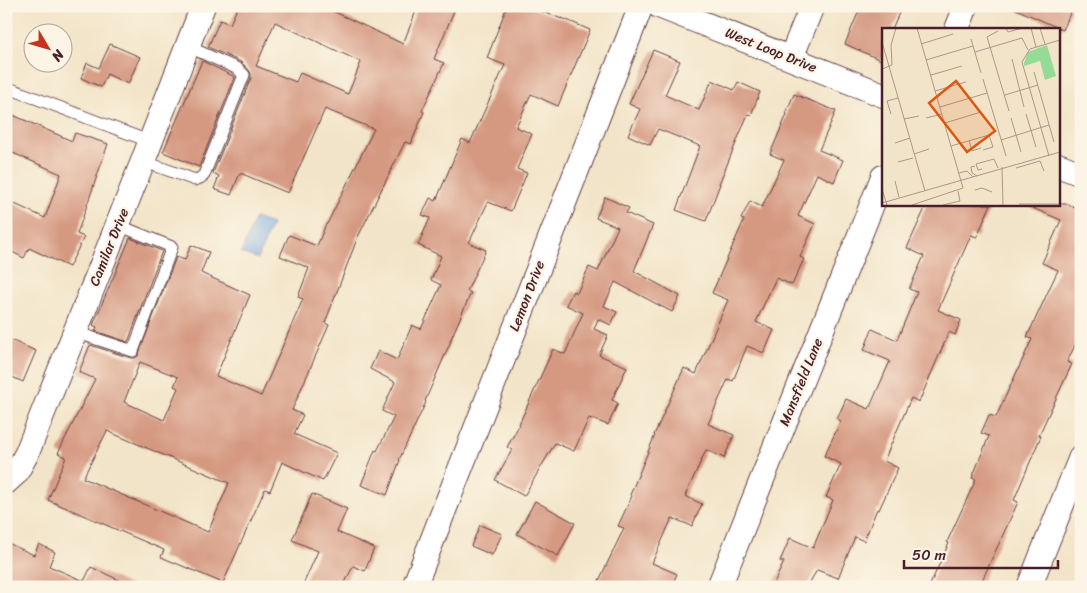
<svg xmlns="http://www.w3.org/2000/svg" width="1087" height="593" font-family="Sriracha,sans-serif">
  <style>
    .water { fill: #76a9e2; stroke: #606486 }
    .building { fill: #d59981; fill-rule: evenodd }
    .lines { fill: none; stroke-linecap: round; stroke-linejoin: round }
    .lane-casing { stroke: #633d43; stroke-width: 13 }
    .street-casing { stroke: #633d43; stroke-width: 26 }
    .lane { stroke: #fff; stroke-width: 11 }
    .street { stroke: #fff; stroke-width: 24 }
    .labels { text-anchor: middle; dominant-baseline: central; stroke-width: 4.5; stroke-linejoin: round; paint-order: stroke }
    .street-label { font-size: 14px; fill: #4a1f2b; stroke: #fcf5e5 }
    .inset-road { fill: none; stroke: #af9589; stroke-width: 1 }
    .view { fill: #e0560e; fill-opacity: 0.15; stroke: #e0560e; stroke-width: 2.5 }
    .inset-edge { fill: none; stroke: #4a1f2b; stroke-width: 2.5 }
  </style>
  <rect width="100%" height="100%" fill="#fcf5e5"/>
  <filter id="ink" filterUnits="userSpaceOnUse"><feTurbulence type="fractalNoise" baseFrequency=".02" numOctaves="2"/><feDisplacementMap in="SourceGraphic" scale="10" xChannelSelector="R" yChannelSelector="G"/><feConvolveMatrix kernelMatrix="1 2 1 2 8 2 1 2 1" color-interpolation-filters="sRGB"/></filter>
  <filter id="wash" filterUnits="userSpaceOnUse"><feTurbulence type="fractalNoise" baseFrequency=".0096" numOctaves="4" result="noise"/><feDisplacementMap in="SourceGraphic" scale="20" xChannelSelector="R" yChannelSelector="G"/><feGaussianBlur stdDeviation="1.12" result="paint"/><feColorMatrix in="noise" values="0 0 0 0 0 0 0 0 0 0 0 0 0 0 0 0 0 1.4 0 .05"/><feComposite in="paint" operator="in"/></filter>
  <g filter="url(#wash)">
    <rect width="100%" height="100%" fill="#f2e4c8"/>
    <polygon class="water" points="255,218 272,224 258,259 241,253"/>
    <g id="blocks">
      <g class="building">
        <path d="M238,6H322L403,44L418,6H456L434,59L444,63L422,111L424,112L411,144L405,142L357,239L325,323L329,325L292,410L303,415L294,434L337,453L323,481L282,462L270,491L265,489L223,583L161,557L164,550L48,500L66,457L58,453L95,379L79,372L90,345L131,358H135L138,356L176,257L185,260L191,245L209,252L201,273L250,295L216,376L261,396L303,299L298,297L309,268L280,256L289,235L317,246L326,224H327L374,129L325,109L288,193L240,173L231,195L214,189L219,176L213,173L251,78V74L249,70L241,62L208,47L220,20L230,24ZM275,22L361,62L348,94L300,73L296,82L256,66ZM140,362L178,377L174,386L178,388L164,420L124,402ZM107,431L229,483L208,532L83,478Z"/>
        <polygon points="507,6 527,6 562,19 562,18 590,30 558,106 531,94 516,127 532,134 517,169 527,173 511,211 488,202 469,243 486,250 467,291 471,293 450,341 451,341 425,401 426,402 399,460 400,460 387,495 361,485 375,450 377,451 394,417 382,411 395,382 370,369 378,351 397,360 412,325 421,329 441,285 431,280 441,256 418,245 430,218 422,215 430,198 436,201 462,139 470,143 505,65 487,58"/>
        <polygon points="861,6 902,6 892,29 883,29 883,61 845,44"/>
        <polygon points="1009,6 1073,6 1063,30"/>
        <polygon points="110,44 140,57 128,84 107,74 101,87 81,78 87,63 99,68"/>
        <polygon points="653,50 680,61 665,95 699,110 712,80 734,90 738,82 760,92 751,115 748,114 719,184 720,184 706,221 676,210 700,146 658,129 650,145 628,135 640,109 629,104"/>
        <polygon points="202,61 235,77 199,167 163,152"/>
        <polygon points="794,94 836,111 819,150 843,160 834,182 817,174 798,216 815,224 800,257 804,259 792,285 776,278 756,322 774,330 764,353 747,346 733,381 728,379 708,424 734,435 724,458 706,450 685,496 702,504 692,526 672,518 652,563 677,574 671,587 596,587 624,528 618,526 632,496 630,495 655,435 654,435 684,368 696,374 728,300 712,293 744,220 741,219 750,201 762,207 784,160 770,154 787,114 786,113"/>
        <polygon points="6,112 72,141 75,133 108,144 77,234 84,237 69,267 29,248 24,258 6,249 6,200 45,218 61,174 6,150"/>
        <polygon points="605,197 629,208 626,213 653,225 634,271 680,296 672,312 615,282 604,306 617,312 611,325 598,319 594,329 608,335 599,355 627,367 612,400 618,403 608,425 589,418 574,451 555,443 524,496 495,480 512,450 507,447 515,433 553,349 565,354 583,313 566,305 573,291 577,293 589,267 598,271 618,227 596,218"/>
        <polygon points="927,204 991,204 977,237 971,235 938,310 961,320 955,335 949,332 919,402 911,398 884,461 898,468 879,510 877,509 864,541 855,537 838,578 817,570 807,587 772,587 784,562 780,561 790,538 813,548 833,500 826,497 841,464 824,456 841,421 837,419 846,399 869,409 890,361 864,350 872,329 897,340 917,292 909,289 924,256 907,248"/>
        <polygon points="1023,204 1068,204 1081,210 1081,333 1067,362 1072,364 1039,435 1041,436 1014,500 1018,502 979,587 929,587 949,543 947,542 976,479 972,478 989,436 981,433 989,415 996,417 1032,339 1027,337 1058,270 1042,263 1061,220"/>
        <polygon points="130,238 162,251 128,342 95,331 97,327 93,325"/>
        <polygon points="6,338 36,351 23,382 6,374"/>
        <polygon points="312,494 347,509 337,532 374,548 365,571 353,566 343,587 302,587 318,551 292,540"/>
        <polygon points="535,501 575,523 558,556 517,534"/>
        <polygon points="480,525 502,534 492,555 471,546"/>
        <polygon points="10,544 34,555 39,544 55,552 49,566 84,581 91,567 134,587 6,587 6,552"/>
      </g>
    </g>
  </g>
  <g filter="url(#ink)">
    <use href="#blocks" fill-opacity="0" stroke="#633d43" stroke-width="1"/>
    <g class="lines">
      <defs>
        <g id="lane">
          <polyline points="6,87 151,142"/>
          <polyline points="143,161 195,180 200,178 204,175 244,75 238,69 187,46"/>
          <polyline points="75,332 133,351 172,247 118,225"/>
        </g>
        <g id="street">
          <polyline points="659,6 883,95"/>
          <polyline points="957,29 966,6"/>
          <polyline points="791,58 812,6"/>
          <polyline points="1058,165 1081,174"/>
          <polyline points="6,482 16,473 27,453 143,161 203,6"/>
          <polyline points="414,587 641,6"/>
          <polyline points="719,587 883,177"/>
          <polyline points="1029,587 1081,457"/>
        </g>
      </defs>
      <use href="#lane" class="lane-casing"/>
      <use href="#street" class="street-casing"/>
      <use href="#lane" class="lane"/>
      <use href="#street" class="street"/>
    </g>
  </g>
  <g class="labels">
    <g class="street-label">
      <text transform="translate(771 50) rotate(22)">West Loop Drive</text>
      <text transform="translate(109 247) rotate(-68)">Camilar Drive</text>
      <text transform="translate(527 296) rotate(-69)">Lemon Drive</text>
      <text transform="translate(801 382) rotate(-68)">Mansfield Lane</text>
    </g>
  </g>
  <g transform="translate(882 28)">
    <rect width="178" height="178" fill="#f2e4c8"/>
    <path d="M165,17L174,48L163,52L158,33L142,38V35L146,24Z" fill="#95db95"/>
    <path class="inset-road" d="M124,0L126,4L141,0M149,0L154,19M158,0L163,16M116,3L105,9L127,83M89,11L99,45M0,14L43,163M39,16L71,6M93,24L140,10L146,22M130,31L142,79M44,32L91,18M0,41L10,37L9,17L14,0M152,44L172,114M49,47L80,38M101,51L124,128M53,63L84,54M123,67L156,57M58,79L105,65M9,86L5,73L16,70M144,86L154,119M44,90L60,86M129,90L139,124M22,91L37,88M63,95L99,84M87,112L90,123L99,120M119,112L167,97M13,115L28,110M69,118L107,107L111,119L101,122M32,126L47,121M167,128L140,34L148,21L178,12M16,134L31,130M93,138L89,139L90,145L95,148M120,139L121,177M134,140L158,133L162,143M100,141L96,142L94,136L112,131L116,140M77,145L85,143L91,149M13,153L17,169M0,161L5,177M93,162L100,160L110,164M0,175L178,124M137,176H178M30,177L81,160L35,0M61,177L78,173L76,163"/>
    <path class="view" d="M74,53L113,103L85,124L47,75Z"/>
    <rect width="178" height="178" class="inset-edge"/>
  </g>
  <rect width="1087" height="593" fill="none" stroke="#fcf5e5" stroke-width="25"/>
  <g transform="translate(48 48) rotate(128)"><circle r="24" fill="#fcf5e5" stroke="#b59f9b"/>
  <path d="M0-4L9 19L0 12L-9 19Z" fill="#c8321e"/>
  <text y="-8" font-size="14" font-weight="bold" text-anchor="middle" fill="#4a1f2b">N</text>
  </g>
  <path d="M904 560v8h154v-8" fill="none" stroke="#4a1f2b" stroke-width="2.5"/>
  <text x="912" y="560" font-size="15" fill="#4a1f2b" stroke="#fcf5e5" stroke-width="4" paint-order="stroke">50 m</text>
</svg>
